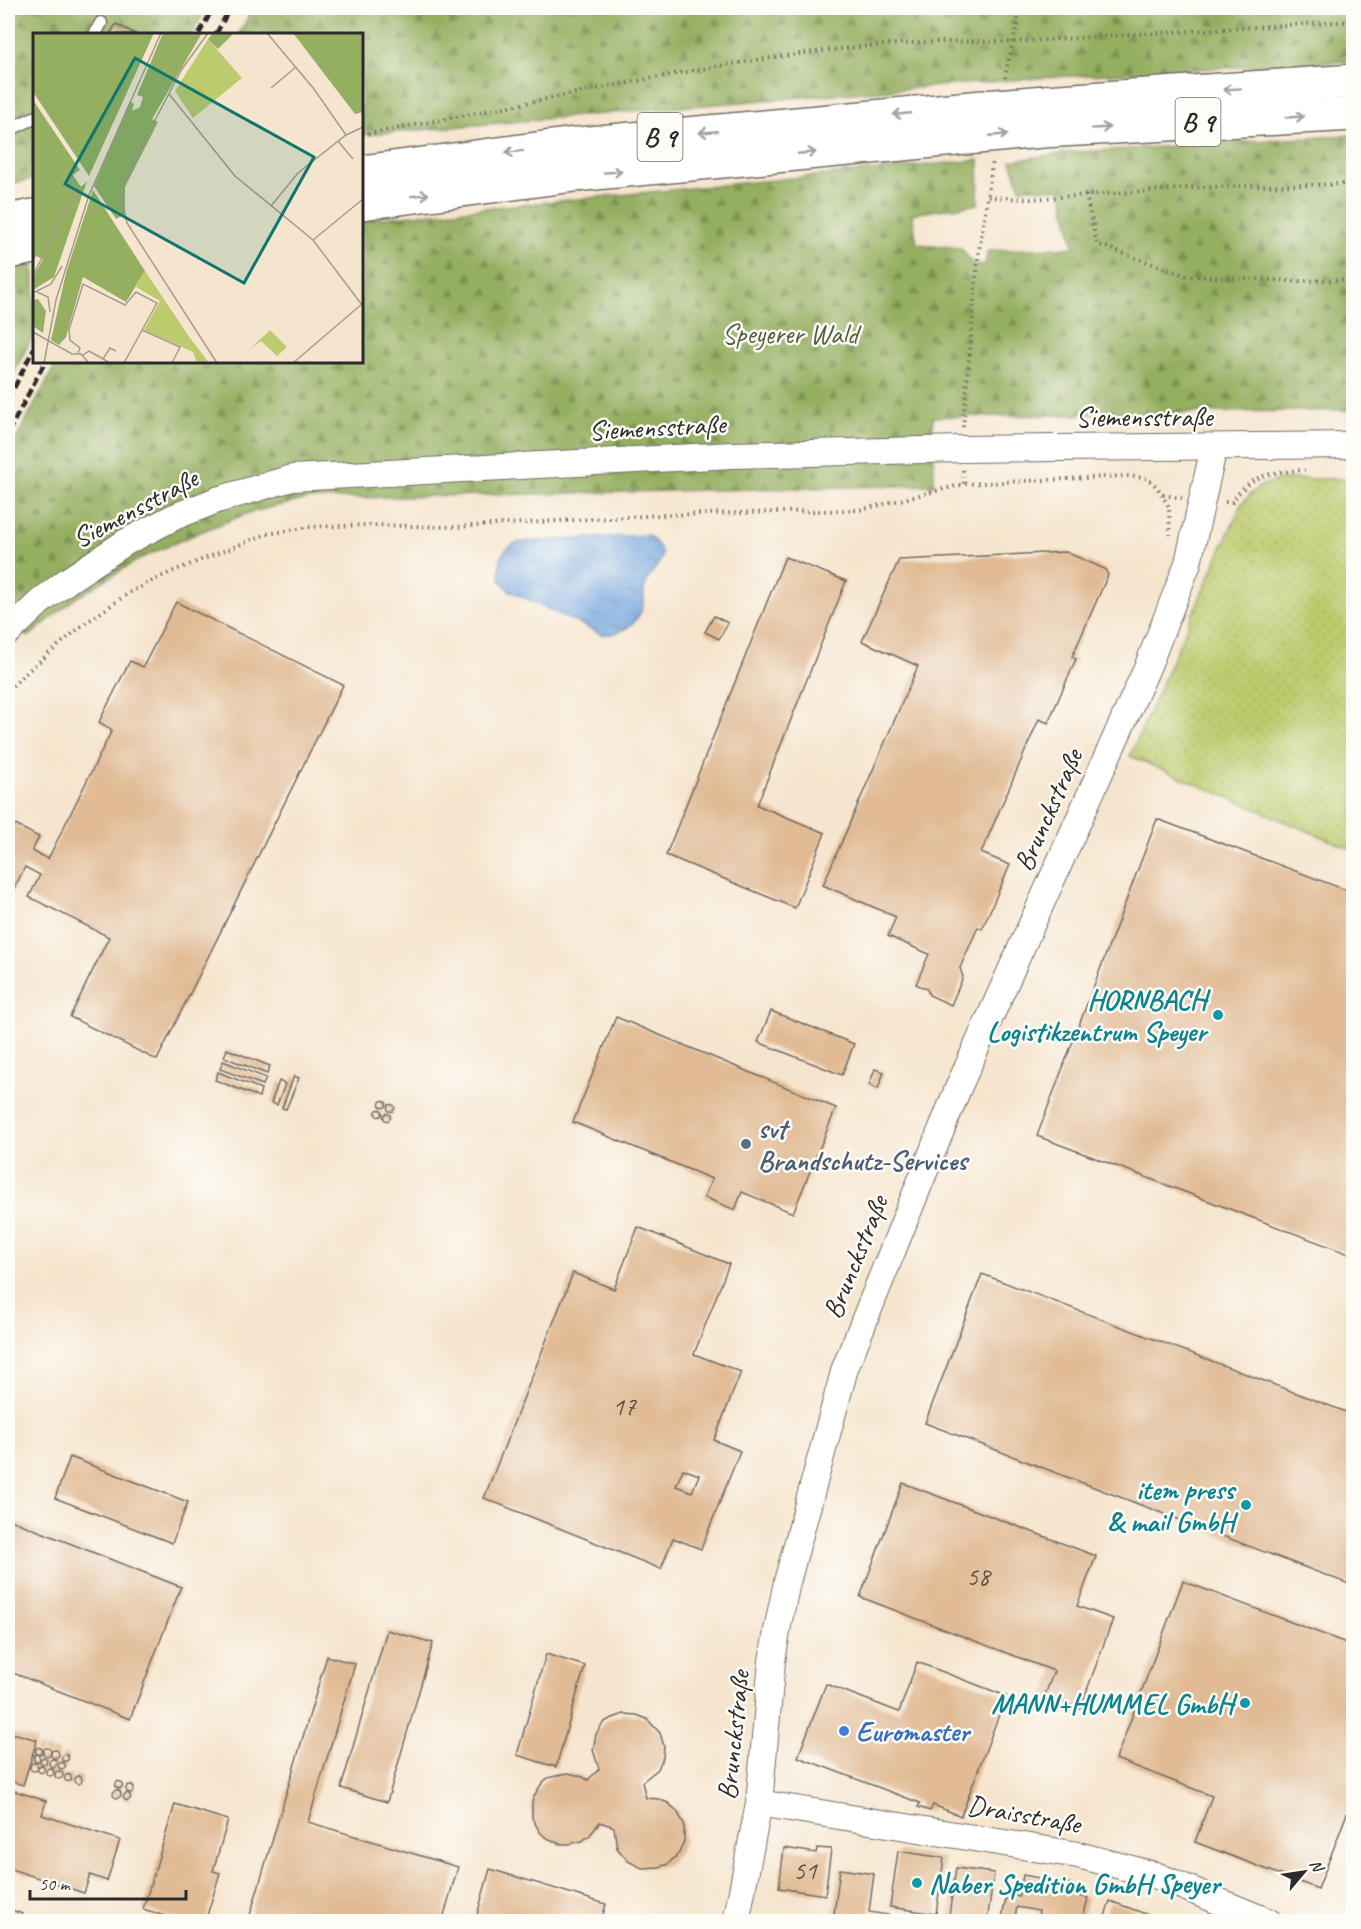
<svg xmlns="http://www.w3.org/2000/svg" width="1361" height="1929" font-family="Caveat,sans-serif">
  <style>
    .grass { fill: url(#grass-dots); stroke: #747b4c; stroke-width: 1.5 }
    .forest { fill: url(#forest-firs); stroke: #606d46; stroke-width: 1.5 }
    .water { fill: url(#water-ripples); stroke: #4e6884; stroke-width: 1.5 }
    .building { fill: #e1bb95; fill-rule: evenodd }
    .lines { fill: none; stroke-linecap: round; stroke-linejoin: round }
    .lane-casing { stroke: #726c64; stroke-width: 15 }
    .street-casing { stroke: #726c64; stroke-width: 28 }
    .highway-casing { stroke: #726c64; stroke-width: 36 }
    .path { stroke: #726c64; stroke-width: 4; stroke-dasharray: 1.5 4.5; stroke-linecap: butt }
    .lane { stroke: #fff; stroke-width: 12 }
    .street { stroke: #fff; stroke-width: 26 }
    .highway { stroke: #fff; stroke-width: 33 }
    .rail { stroke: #2b2b2b; stroke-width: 4.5; stroke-dasharray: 9 4.5; stroke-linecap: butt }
    .highway-bridge-casing { stroke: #726c64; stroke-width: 36; stroke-linecap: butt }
    .highway-bridge { stroke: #fff; stroke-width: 33 }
    .oneway { stroke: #a0a0a0 }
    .culture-dot { fill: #0f9aa8; stroke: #fdfcf7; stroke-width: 2 }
    .service-dot { fill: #5c6f8a; stroke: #fdfcf7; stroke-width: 2 }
    .shop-dot { fill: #3f7fe0; stroke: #fdfcf7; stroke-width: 2 }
    .labels { text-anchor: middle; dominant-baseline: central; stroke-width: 5; stroke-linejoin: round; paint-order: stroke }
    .number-label { font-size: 26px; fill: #584f46 }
    .shield { fill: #fdfcf7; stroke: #6a6a68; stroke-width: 1.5 }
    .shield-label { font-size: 27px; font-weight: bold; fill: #2b2b2b }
    .park-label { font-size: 28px; fill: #565b3f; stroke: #fdfcf7 }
    .street-label { font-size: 28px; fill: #2b2b2b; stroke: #fdfcf7 }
    .culture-label { font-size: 28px; font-weight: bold; fill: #0d838f; stroke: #fdfcf7; text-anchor: end }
    .service-label { font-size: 28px; font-weight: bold; fill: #4e5e75; stroke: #fdfcf7; text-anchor: start }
    .shop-label { font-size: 28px; font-weight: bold; fill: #366cbe; stroke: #fdfcf7; text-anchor: start }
    .inset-road { fill: none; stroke: #a59b8d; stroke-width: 1.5 }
    .view { fill: #0f766e; fill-opacity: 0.15; stroke: #0f766e; stroke-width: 3 }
    .inset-edge { fill: none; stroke: #2b2b2b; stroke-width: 3 }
  </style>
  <defs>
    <pattern id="grass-dots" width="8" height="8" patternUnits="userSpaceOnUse" patternTransform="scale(1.5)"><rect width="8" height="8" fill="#bccb6d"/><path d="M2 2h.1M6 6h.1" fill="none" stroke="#a2ae5f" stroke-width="1.8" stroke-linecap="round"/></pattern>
    <pattern id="forest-firs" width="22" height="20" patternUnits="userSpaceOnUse" patternTransform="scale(1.5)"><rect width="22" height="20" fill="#95af60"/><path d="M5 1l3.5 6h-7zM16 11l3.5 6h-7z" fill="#7a8f4f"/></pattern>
    <pattern id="water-ripples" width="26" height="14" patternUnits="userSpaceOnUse" patternTransform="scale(1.5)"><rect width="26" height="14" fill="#71a4dd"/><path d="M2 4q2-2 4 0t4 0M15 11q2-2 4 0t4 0" fill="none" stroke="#5d86b3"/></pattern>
  </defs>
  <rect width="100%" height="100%" fill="#fdfcf7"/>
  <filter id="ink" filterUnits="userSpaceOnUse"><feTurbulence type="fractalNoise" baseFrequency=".0167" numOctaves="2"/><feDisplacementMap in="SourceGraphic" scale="12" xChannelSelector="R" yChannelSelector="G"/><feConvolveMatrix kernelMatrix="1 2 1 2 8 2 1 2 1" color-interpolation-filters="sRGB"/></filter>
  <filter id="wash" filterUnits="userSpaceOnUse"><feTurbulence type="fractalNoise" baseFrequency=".008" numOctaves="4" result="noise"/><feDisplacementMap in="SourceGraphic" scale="24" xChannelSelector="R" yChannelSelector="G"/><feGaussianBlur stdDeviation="1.35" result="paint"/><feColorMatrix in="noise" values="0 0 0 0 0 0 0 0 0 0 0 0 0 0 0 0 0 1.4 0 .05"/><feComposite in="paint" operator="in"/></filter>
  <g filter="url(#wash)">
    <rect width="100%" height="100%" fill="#f6e5ce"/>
    <path class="grass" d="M1288,479H1353V850L1130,756L1241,505C1256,486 1264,482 1288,479Z"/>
    <g class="forest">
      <polygon points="8,8 206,8 192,34 136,34 116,24 110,34 34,34 34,179 8,184"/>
      <polygon points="253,8 1353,8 1354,61 1052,77 691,106 362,135 362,34 239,34"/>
      <polygon points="1353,135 1353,410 933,417 934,485 308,499 251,512 200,532 141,558 74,599 28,637 8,616 8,455 57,362 362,362 362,220 979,160 978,204 912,214 917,244 961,248 972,264 985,265 988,251 1074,247 1061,189 1020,188 1011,161 1063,153"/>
      <polygon points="34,264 34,333 8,385 8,269"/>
    </g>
    <path class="water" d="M648,535C679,561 649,565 645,586C643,592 645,599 643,605C638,625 619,636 601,634L510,591L500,580C499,561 499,549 519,542Z"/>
    <g id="blocks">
      <g class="building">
        <polygon points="116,24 136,34 110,34"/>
        <polygon points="1066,552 1105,569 1108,575 1072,657 1076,659 1048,723 1039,719 981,853 1010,865 982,929 978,927 960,968 963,977 951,1005 929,995 927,989 916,984 929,954 888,936 896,917 823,885 918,666 862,641 899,560"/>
        <polygon points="785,557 846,581 757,805 825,833 795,908 666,855"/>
        <polygon points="176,602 343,685 157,1060 70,1017 109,937 29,897 40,875 25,867 10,896 8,894 8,821 39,837 32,851 48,859 112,730 99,722 130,661 143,667"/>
        <polygon points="714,616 728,623 719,639 705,632"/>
        <polygon points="1157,819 1354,893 1354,1256 1037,1136"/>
        <polygon points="771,1011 854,1044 842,1075 758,1042"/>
        <polygon points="616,1017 836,1108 793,1213 742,1192 735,1210 704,1197 712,1179 573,1122"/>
        <polygon points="227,1049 270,1066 267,1074 224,1057"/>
        <polygon points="223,1061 266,1078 263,1085 220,1069"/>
        <polygon points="875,1069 884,1072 878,1089 869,1085"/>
        <polygon points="218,1072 261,1089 259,1097 215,1080"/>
        <polygon points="294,1076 299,1078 286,1109 282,1108"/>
        <polygon points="279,1081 285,1084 277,1105 271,1103"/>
        <circle cx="383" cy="1104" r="3.5"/>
        <circle cx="391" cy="1108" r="3.5"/>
        <circle cx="379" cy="1113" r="3.5"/>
        <circle cx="387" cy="1117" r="3.5"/>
        <path d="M638,1227L729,1264L694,1354L741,1372L714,1440L740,1451L701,1549L673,1538L661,1569L484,1498L573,1273L614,1289ZM683,1469L699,1475L692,1492L676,1486Z"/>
        <polygon points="982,1274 1354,1415 1354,1586 925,1423"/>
        <polygon points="70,1457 188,1502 172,1543 55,1498"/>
        <polygon points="903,1483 1096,1556 1077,1606 1113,1619 1080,1709 1045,1695 1054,1671 860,1597"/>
        <polygon points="8,1519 181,1587 130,1719 8,1671"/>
        <polygon points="1183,1581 1354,1646 1354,1795 1318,1889 1195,1842 1212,1796 1116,1759"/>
        <polygon points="387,1630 433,1643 387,1802 341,1788"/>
        <polygon points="546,1654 585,1666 556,1767 517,1755"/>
        <polygon points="327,1656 355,1664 308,1822 458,1867 442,1922 248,1922"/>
        <polygon points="917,1662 1006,1696 961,1816 933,1805 930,1811 918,1807 920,1803 798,1757 826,1684 899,1712"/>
        <polygon points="624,1714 637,1715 647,1719 660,1733 664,1746 663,1757 658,1769 642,1782 646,1798 658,1799 668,1803 677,1811 684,1824 684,1841 679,1853 668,1864 659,1867 642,1868 628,1861 617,1848 614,1827 600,1822 590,1835 582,1841 569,1844 560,1844 545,1837 540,1832 532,1818 532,1802 535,1794 542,1783 548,1778 568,1773 581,1776 588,1780 599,1769 593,1750 596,1734 603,1723 610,1719"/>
        <polygon points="13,1733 37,1740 23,1785 8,1780 8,1751"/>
        <circle cx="39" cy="1751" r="3.5"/>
        <circle cx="47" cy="1752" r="4"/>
        <circle cx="55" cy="1754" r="4"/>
        <polygon points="38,1754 40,1759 44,1757 47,1759 46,1764 41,1764 40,1760 37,1762 34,1761 34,1755"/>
        <circle cx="65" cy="1758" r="3.5"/>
        <circle cx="53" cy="1763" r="4"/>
        <circle cx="62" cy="1766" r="3.5"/>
        <circle cx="34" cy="1767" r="4"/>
        <circle cx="41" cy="1769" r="3.5"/>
        <circle cx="50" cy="1772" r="4"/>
        <circle cx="59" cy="1775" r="4"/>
        <circle cx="68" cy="1778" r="3.5"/>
        <circle cx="78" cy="1780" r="4"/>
        <circle cx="119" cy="1785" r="3.5"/>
        <circle cx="130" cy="1789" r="4"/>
        <polygon points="12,1790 46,1801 42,1815 120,1840 107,1881 90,1875 84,1893 8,1868 8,1806"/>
        <circle cx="117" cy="1794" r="4"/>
        <circle cx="127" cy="1797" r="3.5"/>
        <polygon points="175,1804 228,1820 213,1871 220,1873 205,1922 186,1922 143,1909"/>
        <polygon points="784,1848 816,1853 817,1848 831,1849 825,1895 779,1888"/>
        <polygon points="898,1851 944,1858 936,1914 890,1907"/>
        <polygon points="956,1868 994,1873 987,1922 948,1922"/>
        <polygon points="490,1869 606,1904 601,1922 475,1922"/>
        <polygon points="840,1869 874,1874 869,1912 931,1922 833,1922"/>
        <polygon points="1023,1875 1072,1884 1071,1894 1088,1898 1082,1922 1037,1922 1039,1911 1017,1907 1014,1922 1001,1922 1007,1893 1019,1896"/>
        <polygon points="1110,1901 1165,1921 1165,1922 1103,1922"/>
        <polygon points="8,1909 23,1914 21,1922 8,1922"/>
      </g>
    </g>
  </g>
  <g filter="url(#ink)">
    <use href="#blocks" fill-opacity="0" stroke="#726c64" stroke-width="1.5"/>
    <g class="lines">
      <defs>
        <g id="lane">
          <polyline points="95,34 101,23"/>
          <polyline points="8,130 34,118"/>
        </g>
        <g id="street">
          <polyline points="8,632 40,602 67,581 126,542 174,517 217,500 292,478 733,455 961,449 1354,445"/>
          <polyline points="759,1803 1078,1855 1155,1875 1269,1922"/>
          <polyline points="736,1922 759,1803 772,1661 778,1625 787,1582 845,1368 959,1086 1147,668 1188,563 1214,447"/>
        </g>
        <g id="highway">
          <polyline points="1045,102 1354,81"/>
          <polyline points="1042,131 1354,114"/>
          <polyline points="362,172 567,145 960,109"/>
          <polyline points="362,203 574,175 955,139"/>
          <polyline points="8,221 34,216"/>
          <polyline points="8,252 34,247"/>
        </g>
      </defs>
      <use href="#lane" class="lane-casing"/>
      <use href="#street" class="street-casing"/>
      <use href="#highway" class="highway-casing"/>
      <g class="path">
        <path d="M1005,78C1009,54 1017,32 1020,8"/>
        <path d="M362,135C443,120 525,103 606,87C740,61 875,37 1011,42L1354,21"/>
        <polyline points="1086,195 1097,244 1187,276 1294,281 1354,280"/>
        <polyline points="988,197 1030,199 1205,187 1354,184"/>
        <polyline points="963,427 978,257 993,160"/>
        <polyline points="963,470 964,484"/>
        <polyline points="1163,495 1182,498"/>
        <path d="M1225,502H1232C1251,473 1273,472 1305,470"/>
        <polyline points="8,690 28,671 84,624 132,591 171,572 267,534 308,527 369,525 455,527 661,515 860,510 964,484 1126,476 1147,478 1157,487 1169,507 1170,535"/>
      </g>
      <use href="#lane" class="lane"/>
      <use href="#street" class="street"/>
      <use href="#highway" class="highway"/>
      <g class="rail">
        <polyline points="199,34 213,8"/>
        <polyline points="216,34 230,8"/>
        <polyline points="8,400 34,348"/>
        <polyline points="8,433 45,362"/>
      </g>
      <defs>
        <g id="highway-bridge">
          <polyline points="960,109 1045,102"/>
          <polyline points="955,139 1042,131"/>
        </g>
      </defs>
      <use href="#highway-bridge" class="highway-bridge-casing"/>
      <use href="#highway-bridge" class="highway-bridge"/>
    </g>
    <defs><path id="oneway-shaft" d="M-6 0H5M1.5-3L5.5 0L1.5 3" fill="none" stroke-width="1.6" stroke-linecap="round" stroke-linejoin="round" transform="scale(1.5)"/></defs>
    <g class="oneway">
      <use href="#oneway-shaft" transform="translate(1232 89) rotate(176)"/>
      <use href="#oneway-shaft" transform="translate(902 114) rotate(175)"/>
      <use href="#oneway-shaft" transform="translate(1295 117) rotate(-3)"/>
      <use href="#oneway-shaft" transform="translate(1101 128) rotate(-3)"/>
      <use href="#oneway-shaft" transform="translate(708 132) rotate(175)"/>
      <use href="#oneway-shaft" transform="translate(999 135) rotate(-5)"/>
      <use href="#oneway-shaft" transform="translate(514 152) rotate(173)"/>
      <use href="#oneway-shaft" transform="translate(807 153) rotate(-5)"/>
      <use href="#oneway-shaft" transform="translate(613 172) rotate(-5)"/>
      <use href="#oneway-shaft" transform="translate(420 195) rotate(-7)"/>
    </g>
  </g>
  <g class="culture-dot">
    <circle cx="1218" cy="1015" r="6"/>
    <circle cx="1246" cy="1505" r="6"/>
    <circle cx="1245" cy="1703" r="6"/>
    <circle cx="917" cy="1883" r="6"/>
  </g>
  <circle class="service-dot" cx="746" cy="1144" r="6"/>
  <circle class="shop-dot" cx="844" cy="1731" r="6"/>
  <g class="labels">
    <g class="number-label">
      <text x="624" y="1406">17</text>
      <text x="978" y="1576">58</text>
      <text x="805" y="1870">51</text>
    </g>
    <g class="shield">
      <rect x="1175.5" y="98" width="45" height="48" rx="4.5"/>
      <rect x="637.5" y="113" width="45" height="48" rx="4.5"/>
    </g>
    <g class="shield-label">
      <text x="1198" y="122">B 9</text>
      <text x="660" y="137">B 9</text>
    </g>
    <g class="park-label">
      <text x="790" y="333">Speyerer Wald</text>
    </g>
    <g class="street-label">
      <text x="1144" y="416">Siemensstraße</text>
      <text transform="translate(657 427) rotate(-3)">Siemensstraße</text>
      <text transform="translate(135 508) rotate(-28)">Siemensstraße</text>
      <text transform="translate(1048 810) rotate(-66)">Brunckstraße</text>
      <text transform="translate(855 1257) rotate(-68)">Brunckstraße</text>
      <text transform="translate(733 1735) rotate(-84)">Brunckstraße</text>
      <text transform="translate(1024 1814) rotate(10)">Draisstraße</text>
    </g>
    <g class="culture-label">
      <text x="1206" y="999">HORNBACH<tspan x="1206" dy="32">Logistikzentrum Speyer</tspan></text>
      <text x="1234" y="1489">item press<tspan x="1234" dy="32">&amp; mail GmbH</tspan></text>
      <text x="1233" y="1703">MANN+HUMMEL GmbH</text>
      <text x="929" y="1883" text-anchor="start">Naber Spedition GmbH Speyer</text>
    </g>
    <g class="service-label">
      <text x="758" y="1128">svt<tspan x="758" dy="32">Brandschutz-Services</tspan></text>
    </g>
    <g class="shop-label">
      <text x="856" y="1731">Euromaster</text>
    </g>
  </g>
  <g transform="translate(33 33)">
    <rect width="330" height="330" fill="#f6e5ce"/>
    <path d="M175,6L209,45L160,85L142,58ZM112,238L157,305L176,330H164L160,319L111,297L127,268L103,254ZM237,297L254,314L244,323L228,308L217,316Z" fill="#bccb6d"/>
    <path d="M0,0H121L56,143L0,59ZM130,0H169L119,86L125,89L92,154V181L83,186L61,153L97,68L101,71L99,78L107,74L110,64L104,62ZM180,0H201L185,16L175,6ZM260,0H330V79L322,81ZM0,67L47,137L40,142L48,154L54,148L21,244L0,257V244L10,226L3,223L0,228ZM60,157L112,238L93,269L50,244L33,304L26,312L18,307L33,240ZM5,266L13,278L10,300L0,293V267Z" fill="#95af60"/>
    <path class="inset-road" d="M175,0L149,36L112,106L91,148L89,167L94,190L184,330M234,0L281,56L313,102M238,55L263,34M136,61L202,143L280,207L329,272M305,108L320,126M238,173L265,140L313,102L330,94M280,207L330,166M0,242L44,157L39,143M4,259L15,264L17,279M0,260L18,251L29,233M109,297L147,314L139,330M0,299L39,321H48L56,330M45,320L47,315L37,307L36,297L50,251L92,272L103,259L124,270L91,330M49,323L56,318L77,330M70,326L77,315L83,318M11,330L23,267L56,162L128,0M260,330L330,270"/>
    <path class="view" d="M102,25L281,124L211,250L32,151Z"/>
    <rect width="330" height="330" class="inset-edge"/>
  </g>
  <rect width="1361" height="1929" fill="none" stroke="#fdfcf7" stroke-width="30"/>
  <g transform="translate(1304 1872) rotate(61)" stroke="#fdfcf7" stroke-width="4.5" paint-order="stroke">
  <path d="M0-4.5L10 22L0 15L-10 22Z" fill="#2b2b2b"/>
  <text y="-9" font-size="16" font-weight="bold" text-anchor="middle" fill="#2b2b2b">N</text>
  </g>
  <path d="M30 1890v9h156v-9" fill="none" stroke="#2b2b2b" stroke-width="3"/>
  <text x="39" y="1890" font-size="18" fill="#2b2b2b" stroke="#fdfcf7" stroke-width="4.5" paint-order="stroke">50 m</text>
</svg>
